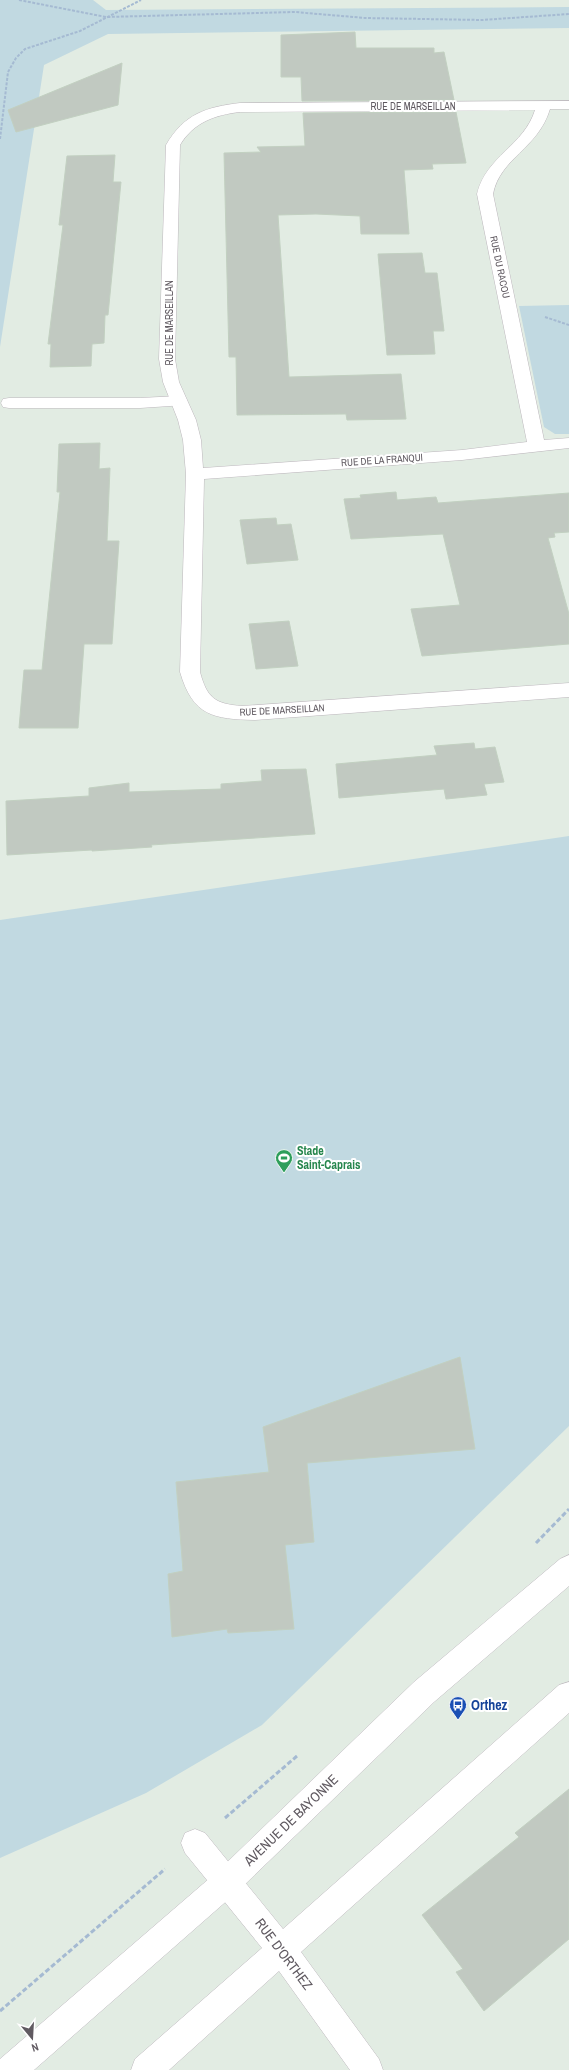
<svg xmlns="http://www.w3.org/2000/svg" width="569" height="2070" viewBox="0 0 569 2070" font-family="'Archivo Narrow',sans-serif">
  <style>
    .green { fill: #c1d9e1 }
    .building { fill: #c1c9c1; stroke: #c2d0c1 }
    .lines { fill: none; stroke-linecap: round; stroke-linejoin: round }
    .lane-casing { stroke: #bdb7bd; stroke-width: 1 }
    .street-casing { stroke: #bdb7bd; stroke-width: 1 }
    .secondary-casing { stroke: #beb8bf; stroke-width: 1 }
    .path-far1 { stroke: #a5bad2; stroke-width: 2; stroke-dasharray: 3 1.5; stroke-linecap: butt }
    .path { stroke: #a5bad2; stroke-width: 3; stroke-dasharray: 5 2.5; stroke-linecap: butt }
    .lane { fill: #fff; fill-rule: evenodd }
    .street { fill: #fff; fill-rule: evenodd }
    .secondary { fill: #fff; fill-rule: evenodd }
    .labels { text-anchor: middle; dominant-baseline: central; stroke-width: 4; stroke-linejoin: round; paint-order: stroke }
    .far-street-label { font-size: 10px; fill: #605a61; stroke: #fff }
    .leisure-label { font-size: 12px; font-weight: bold; fill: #27864d; stroke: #fff; text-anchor: start }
    .near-transit-label { font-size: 14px; font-weight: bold; fill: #164399; stroke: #fff; text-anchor: start }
    .near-street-label { font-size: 14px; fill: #605a61; stroke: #fff }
  </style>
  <rect width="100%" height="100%" fill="#e2ece3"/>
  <!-- green -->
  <g class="green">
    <path d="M0,0h93l13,10 463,-3v21l-461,6 -64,31 -44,282z"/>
    <path d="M569,305v129h-14l-11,-7 -25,-121z"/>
    <path d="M569,836v590l-307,299 -116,68 -146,65v-938z"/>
  </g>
  <!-- building -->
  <g class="building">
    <path d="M355,32l1,16h78v5l10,-1 10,48 -152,1 -1,-24h-20v-42z"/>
    <path d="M122,63l-4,42 -102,27 -8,-22z"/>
    <path d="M456,112l10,51 -34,1 1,5 -29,1 5,64h-48l-1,-18 -44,-2 -38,1 11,162 112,-3 5,45 -59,1 -1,-6 -109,1 -1,-58h-7l-5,-204 37,-1 -4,-5 48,-1 -2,-33z"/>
    <path d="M115,155l-2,27h8l-13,133h-3l-1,28 -12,1 -1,22 -41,1 1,-23h-3l15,-119h-4l8,-69z"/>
    <path d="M422,253l3,20h12l7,58h-11l2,23 -48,1 -9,-101z"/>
    <path d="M100,443l-1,26 11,-1 -3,73h12l-7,103h-28l-6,84h-59l5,-58h18l18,-178h-3l2,-48z"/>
    <path d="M396,492l1,8 39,-3 2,6 131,-10v39l-15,1 1,4 -7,1 21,76v30l-147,12 -11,-47 49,-4 -17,-71 -92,5 -7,-40 17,-1 -1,-3z"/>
    <path d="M276,518l1,7 14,-1 7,36 -51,4 -7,-44z"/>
    <path d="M289,621l9,45 -42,3 -7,-45z"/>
    <path d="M474,743l1,6 20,-2 9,35 -20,2 3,11 -41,4 -2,-10 -105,9 -3,-34 101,-9 -3,-9z"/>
    <path d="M306,769l9,65 -164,11 1,2 -60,4v-1l-85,5 -1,-54 83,-5v-8l40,-5v9l92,-3v-5l41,-3 -1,-11z"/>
    <path d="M460,1357l15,92 -168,14 7,79 -29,3 9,84 -66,4 -1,-4 -55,8 -4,-63 15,-3 -7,-89 93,-10 -6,-45z"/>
    <path d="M569,1789v150l-85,72 -28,-39 7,-3 -41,-54 97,-78 -4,-4z"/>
  </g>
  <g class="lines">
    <!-- lane casing -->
    <g class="lane-casing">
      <path id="lane" d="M179,396l6,1 2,4 -2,4 -45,3h-131l-6,-1 -2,-4 2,-4 6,-1h131z"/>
    </g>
    <!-- street casing -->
    <g class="street-casing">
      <g id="street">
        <path d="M569,101v8h-19c-12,40 -50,49 -57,85l51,246 25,-2v10l-107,12 -258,19 -4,193c7,26 15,32 42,34l327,-23v14l-314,23c-42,-1 -62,-4 -75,-48l6,-198 -3,-34 -5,-20 -15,-38 -4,-23 7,-214c18,-31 40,-38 74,-42zM535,110c-11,36 -49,46 -58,84l50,248 -65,8 -259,18 -2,-28 -5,-20 -17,-38 -4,-23 5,-214c14,-23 35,-30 60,-33z"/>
        <path d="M569,1682v31l-268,239 78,107 4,11h-33l-71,-99 -110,99h-38l4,-11 127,-111 -77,-95 -4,-10 4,-10 10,-4 10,4 78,96 276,-244z"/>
      </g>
    </g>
    <!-- secondary casing -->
    <g class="secondary-casing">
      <path id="secondary" d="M569,1555v31l-135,116 -196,189 -204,179h-34v-11l218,-188 196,-189 146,-123z"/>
    </g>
    <!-- path-far1 -->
    <g class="path-far1">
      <path d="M19,0l87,17 189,-5 70,6 117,2 87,-6"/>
      <path d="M0,139l8,-67 8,-14 9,-9 55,-18 61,-31"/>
      <path d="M545,317l24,8"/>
    </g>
    <!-- path -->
    <g class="path">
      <path d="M536,1543l33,-34"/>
      <path d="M225,1818l72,-62"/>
      <path d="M0,2011l165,-142"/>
    </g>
    <!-- lane -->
    <use href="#lane" class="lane"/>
    <!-- street -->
    <use href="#street" class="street"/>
    <!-- secondary -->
    <use href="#secondary" class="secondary"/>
  </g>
  <!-- icons -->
  <defs>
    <g id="stadium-pin" transform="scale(0.9)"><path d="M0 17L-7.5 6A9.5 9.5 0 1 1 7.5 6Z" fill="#2e9e5b" stroke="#fff"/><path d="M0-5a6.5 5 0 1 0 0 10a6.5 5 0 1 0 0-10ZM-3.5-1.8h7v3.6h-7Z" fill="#fff"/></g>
    <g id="bus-pin" transform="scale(0.9)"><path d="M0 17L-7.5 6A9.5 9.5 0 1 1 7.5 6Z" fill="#1a4fb4" stroke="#fff"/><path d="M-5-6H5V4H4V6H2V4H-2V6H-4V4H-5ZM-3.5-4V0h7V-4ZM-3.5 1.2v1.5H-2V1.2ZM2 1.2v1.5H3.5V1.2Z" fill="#fff"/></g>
  </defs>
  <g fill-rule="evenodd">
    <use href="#stadium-pin" x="284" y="1158"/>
    <use href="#bus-pin" x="458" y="1705"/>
  </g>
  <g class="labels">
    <!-- far-street labels -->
    <g class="far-street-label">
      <text x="413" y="106">RUE DE MARSEILLAN</text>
      <text transform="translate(500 267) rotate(78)">RUE DU RACOU</text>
      <text transform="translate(169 323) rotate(-90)">RUE DE MARSEILLAN</text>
      <text transform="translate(382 460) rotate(-4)">RUE DE LA FRANQUI</text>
      <text transform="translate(282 710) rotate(-3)">RUE DE MARSEILLAN</text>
    </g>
    <!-- leisure labels -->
    <g class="leisure-label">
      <text x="297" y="1151">Stade<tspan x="297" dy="14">Saint-Caprais</tspan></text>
    </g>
    <!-- near-transit labels -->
    <g class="near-transit-label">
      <text x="471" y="1705">Orthez</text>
    </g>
    <!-- near-street labels -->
    <g class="near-street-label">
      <text transform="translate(291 1820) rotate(-44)">AVENUE DE BAYONNE</text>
      <text transform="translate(284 1954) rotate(53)">RUE D'ORTHEZ</text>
    </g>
  </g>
  <!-- north arrow -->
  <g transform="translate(32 2038) rotate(162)" stroke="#ffffff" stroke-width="3" paint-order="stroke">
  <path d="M0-3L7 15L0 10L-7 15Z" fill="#605a61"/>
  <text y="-6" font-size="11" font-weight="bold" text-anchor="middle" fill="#605a61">N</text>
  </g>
</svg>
